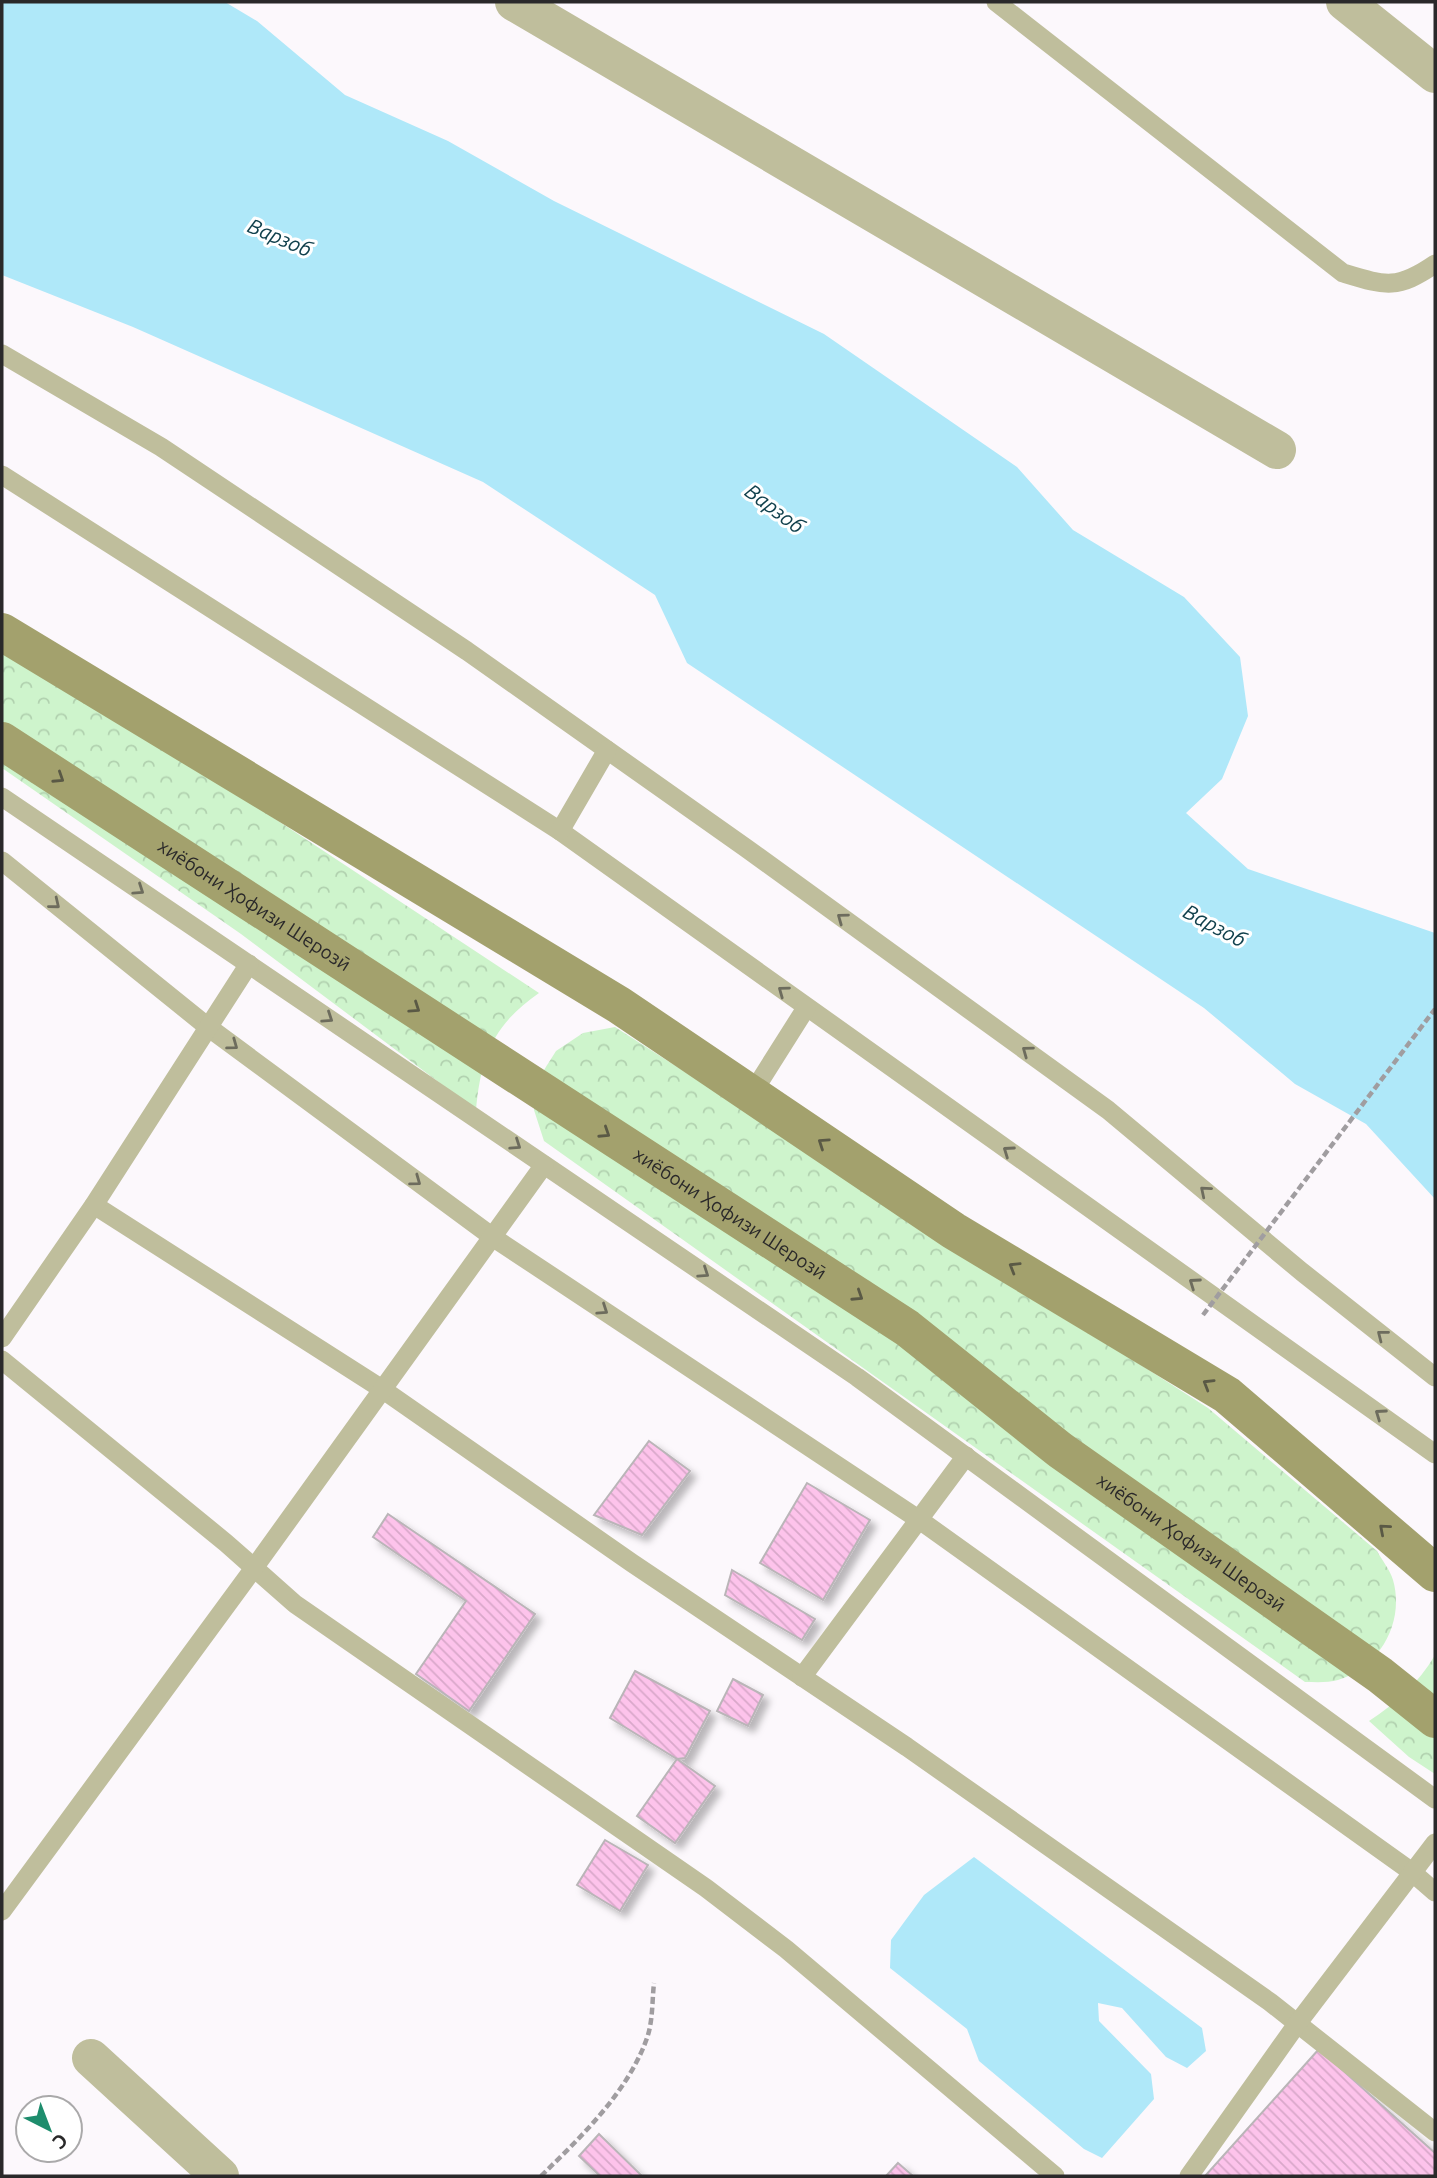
<svg xmlns="http://www.w3.org/2000/svg" width="1437" height="2178" viewBox="0 0 1437 2178" font-family="Ubuntu,sans-serif">
  <style>
    .park { fill: url(#park-crowns) }
    .water { fill: #afe8f9 }
    .building { fill: url(#building-back-hatch); stroke: #bab5b8; stroke-width: 2; filter: url(#shadow) }
    .lines { fill: none; stroke-linecap: round; stroke-linejoin: round }
    .path { stroke: #a09da0; stroke-width: 4.5; stroke-dasharray: 7 3.5; stroke-linecap: butt }
    .lane { stroke: #bfbe9c; stroke-width: 19 }
    .street { stroke: #bfbe9c; stroke-width: 38 }
    .secondary { stroke: #a3a16d; stroke-width: 38 }
    .path-bridge { stroke: #a09da0; stroke-width: 4.5; stroke-dasharray: 7 3.5; stroke-linecap: butt }
    .oneway { stroke: #5a5945 }
    .oneway2 { stroke: #6d6c5d }
    .labels { text-anchor: middle; dominant-baseline: central; stroke-width: 6; stroke-linejoin: round; paint-order: stroke }
    .street-label { font-size: 19px; fill: #2a292a; stroke: #fff }
    .water-label { font-size: 21px; font-style: italic; fill: #11414d; stroke: #fff }
  </style>
  <defs>
    <pattern id="park-crowns" width="20" height="18" patternUnits="userSpaceOnUse" patternTransform="scale(1.75)"><rect width="20" height="18" fill="#cef4cc"/><path d="M2 6a3 3 0 1 1 6 0M12 15a3 3 0 1 1 6 0" fill="none" stroke="#b1d1af"/></pattern>
    <pattern id="building-back-hatch" width="6" height="6" patternUnits="userSpaceOnUse" patternTransform="scale(1.75)"><rect width="6" height="6" fill="#fdc3eb"/><path d="M-1 5l2 2M0 0l6 6M5-1l2 2" fill="none" stroke="#d9a8ca"/></pattern>
    <filter id="shadow"><feDropShadow dx="6" dy="6" stdDeviation="3.5" flood-color="#0004"/></filter>
  </defs>
  <rect width="100%" height="100%" fill="#fcf8fc"/>
  <!-- park -->
  <g class="park">
    <path d="M2,639l537,354c-46,32 -58,63 -63,117l-235,-176 -239,-166z"/>
    <path d="M615,1027l593,381 169,143c5,9 13,19 16,29 12,42 -13,87 -55,100 -10,3 -23,2 -33,2l-761,-541 -10,-31 5,-32 17,-27 27,-18z"/>
    <path d="M1435,1655v119l-26,-17 -40,-36c27,-18 49,-37 66,-66z"/>
  </g>
  <!-- water -->
  <g class="water">
    <path d="M2,2h223l32,19 88,74 103,46 106,60 270,133 193,133 56,63 111,67 56,60 8,59 -26,63 -36,34 62,56 187,64v266l-69,-75 -71,-40 -91,-76 -517,-345 -32,-68 -172,-113 -350,-155 -131,-52z"/>
    <path d="M974,1857l228,171 4,23 -19,17 -21,-11 -44,-49 -24,-5 1,18 52,53 3,25 -52,59 -18,-9 -105,-88 -12,-32 -77,-61 1,-28 33,-45z"/>
  </g>
  <!-- building -->
  <g class="building">
    <path d="M649,1441l41,30 -48,64 -48,-20z"/>
    <path d="M807,1483l63,37 -47,80 -63,-37z"/>
    <path d="M388,1514l147,100 -66,97 -53,-37 50,-73 -93,-64z"/>
    <path d="M732,1570l83,49 -13,21 -77,-45z"/>
    <path d="M635,1671l75,40 -25,47 -8,1 -67,-41z"/>
    <path d="M733,1679l30,16 -15,31 -31,-15z"/>
    <path d="M677,1759l38,27 -40,57 -38,-27z"/>
    <path d="M605,1840l43,25 -28,46 -43,-26z"/>
    <path d="M1319,2049l116,104v23h-230z"/>
    <path d="M599,2134l43,42h-42l-21,-20z"/>
    <path d="M898,2163l15,13h-27z"/>
  </g>
  <g class="lines">
    <!-- path -->
    <path class="path" d="M541,2176c40,-39 87,-84 106,-138 6,-17 5,-37 7,-55"/>
    <!-- lane -->
    <g class="lane">
      <path d="M996,2l347,271c43,13 54,17 92,-9"/>
      <path d="M2,354l159,93 306,204 279,197 362,262 194,162 133,105"/>
      <path d="M2,475l558,356 875,623"/>
      <path d="M2,797l855,580 578,422"/>
      <path d="M560,831l47,-81"/>
      <path d="M2,861l206,166 286,211 427,283 491,351 23,20"/>
      <path d="M751,1095l55,-87"/>
      <path d="M94,1205l288,184 250,174 275,184 363,255 165,130"/>
      <path d="M2,1338l92,-133 155,-241"/>
      <path d="M2,1360l224,183 69,61 411,284 80,61 269,227"/>
      <path d="M802,1677l164,-221"/>
      <path d="M2,1911l252,-343 290,-403"/>
      <path d="M1189,2176l108,-152 138,-181"/>
    </g>
    <!-- street -->
    <g class="street">
      <path d="M514,2l763,448"/>
      <path d="M1345,2l90,72"/>
      <path d="M91,2058l129,118"/>
    </g>
    <!-- secondary -->
    <g class="secondary">
      <path d="M2,632l617,373 335,226 273,164 208,178"/>
      <path id="s1" d="M2,741l905,587 153,122 320,225 55,44"/>
    </g>
    <!-- path-bridge -->
    <path class="path-bridge" d="M1203,1315l232,-306"/>
  </g>
  <!-- one-way arrows -->
  <defs><path id="oneway-chevron" d="M-2-3.5L2.5 0L-2 3.5" fill="none" stroke-width="1.6" stroke-linecap="round" stroke-linejoin="round" transform="scale(1.75)"/></defs>
  <g class="oneway">
    <use href="#oneway-chevron" transform="translate(59 778) rotate(33)"/>
    <use href="#oneway-chevron" transform="translate(415 1008) rotate(34)"/>
    <use href="#oneway-chevron" transform="translate(605 1133) rotate(33)"/>
    <use href="#oneway-chevron" transform="translate(823 1143) rotate(-146)"/>
    <use href="#oneway-chevron" transform="translate(1014 1267) rotate(-149)"/>
    <use href="#oneway-chevron" transform="translate(858 1296) rotate(33)"/>
    <use href="#oneway-chevron" transform="translate(1208 1384) rotate(-149)"/>
    <use href="#oneway-chevron" transform="translate(1384 1529) rotate(-139)"/>
  </g>
  <g class="oneway2">
    <use href="#oneway-chevron" transform="translate(139 890) rotate(34)"/>
    <use href="#oneway-chevron" transform="translate(55 904) rotate(39)"/>
    <use href="#oneway-chevron" transform="translate(842 918) rotate(-144)"/>
    <use href="#oneway-chevron" transform="translate(783 991) rotate(-144)"/>
    <use href="#oneway-chevron" transform="translate(328 1018) rotate(34)"/>
    <use href="#oneway-chevron" transform="translate(233 1045) rotate(36)"/>
    <use href="#oneway-chevron" transform="translate(1027 1051) rotate(-144)"/>
    <use href="#oneway-chevron" transform="translate(516 1145) rotate(34)"/>
    <use href="#oneway-chevron" transform="translate(1008 1151) rotate(-145)"/>
    <use href="#oneway-chevron" transform="translate(416 1181) rotate(36)"/>
    <use href="#oneway-chevron" transform="translate(1205 1191) rotate(-140)"/>
    <use href="#oneway-chevron" transform="translate(704 1273) rotate(34)"/>
    <use href="#oneway-chevron" transform="translate(1194 1283) rotate(-145)"/>
    <use href="#oneway-chevron" transform="translate(603 1310) rotate(34)"/>
    <use href="#oneway-chevron" transform="translate(1382 1335) rotate(-142)"/>
    <use href="#oneway-chevron" transform="translate(1380 1414) rotate(-145)"/>
  </g>
  <g class="labels">
    <!-- street labels -->
    <g class="street-label">
      <text stroke="none"><textPath href="#s1" startOffset="301">хиёбони Ҳофизи Шерозӣ</textPath></text>
      <text stroke="none"><textPath href="#s1" startOffset="868">хиёбони Ҳофизи Шерозӣ</textPath></text>
      <text stroke="none"><textPath href="#s1" startOffset="1435">хиёбони Ҳофизи Шерозӣ</textPath></text>
    </g>
    <!-- water labels -->
    <g class="water-label">
      <text transform="translate(280 237) rotate(23)">Варзоб</text>
      <text transform="translate(775 508) rotate(37)">Варзоб</text>
      <text transform="translate(1215 925) rotate(28)">Варзоб</text>
    </g>
  </g>
  <!-- border -->
  <rect width="1437" height="2178" fill="none" stroke="#2a292a" stroke-width="7"/>
  <!-- north arrow -->
  <g transform="translate(49 2129) rotate(138)"><circle r="33" fill="#ffffff" stroke="#aaa9aa" stroke-width="2"/>
  <path d="M0-5L12 26L0 18L-12 26Z" fill="#1e8d6d"/>
  <text y="-10" font-size="19" font-weight="bold" text-anchor="middle" fill="#2a292a">С</text>
  </g>
</svg>
